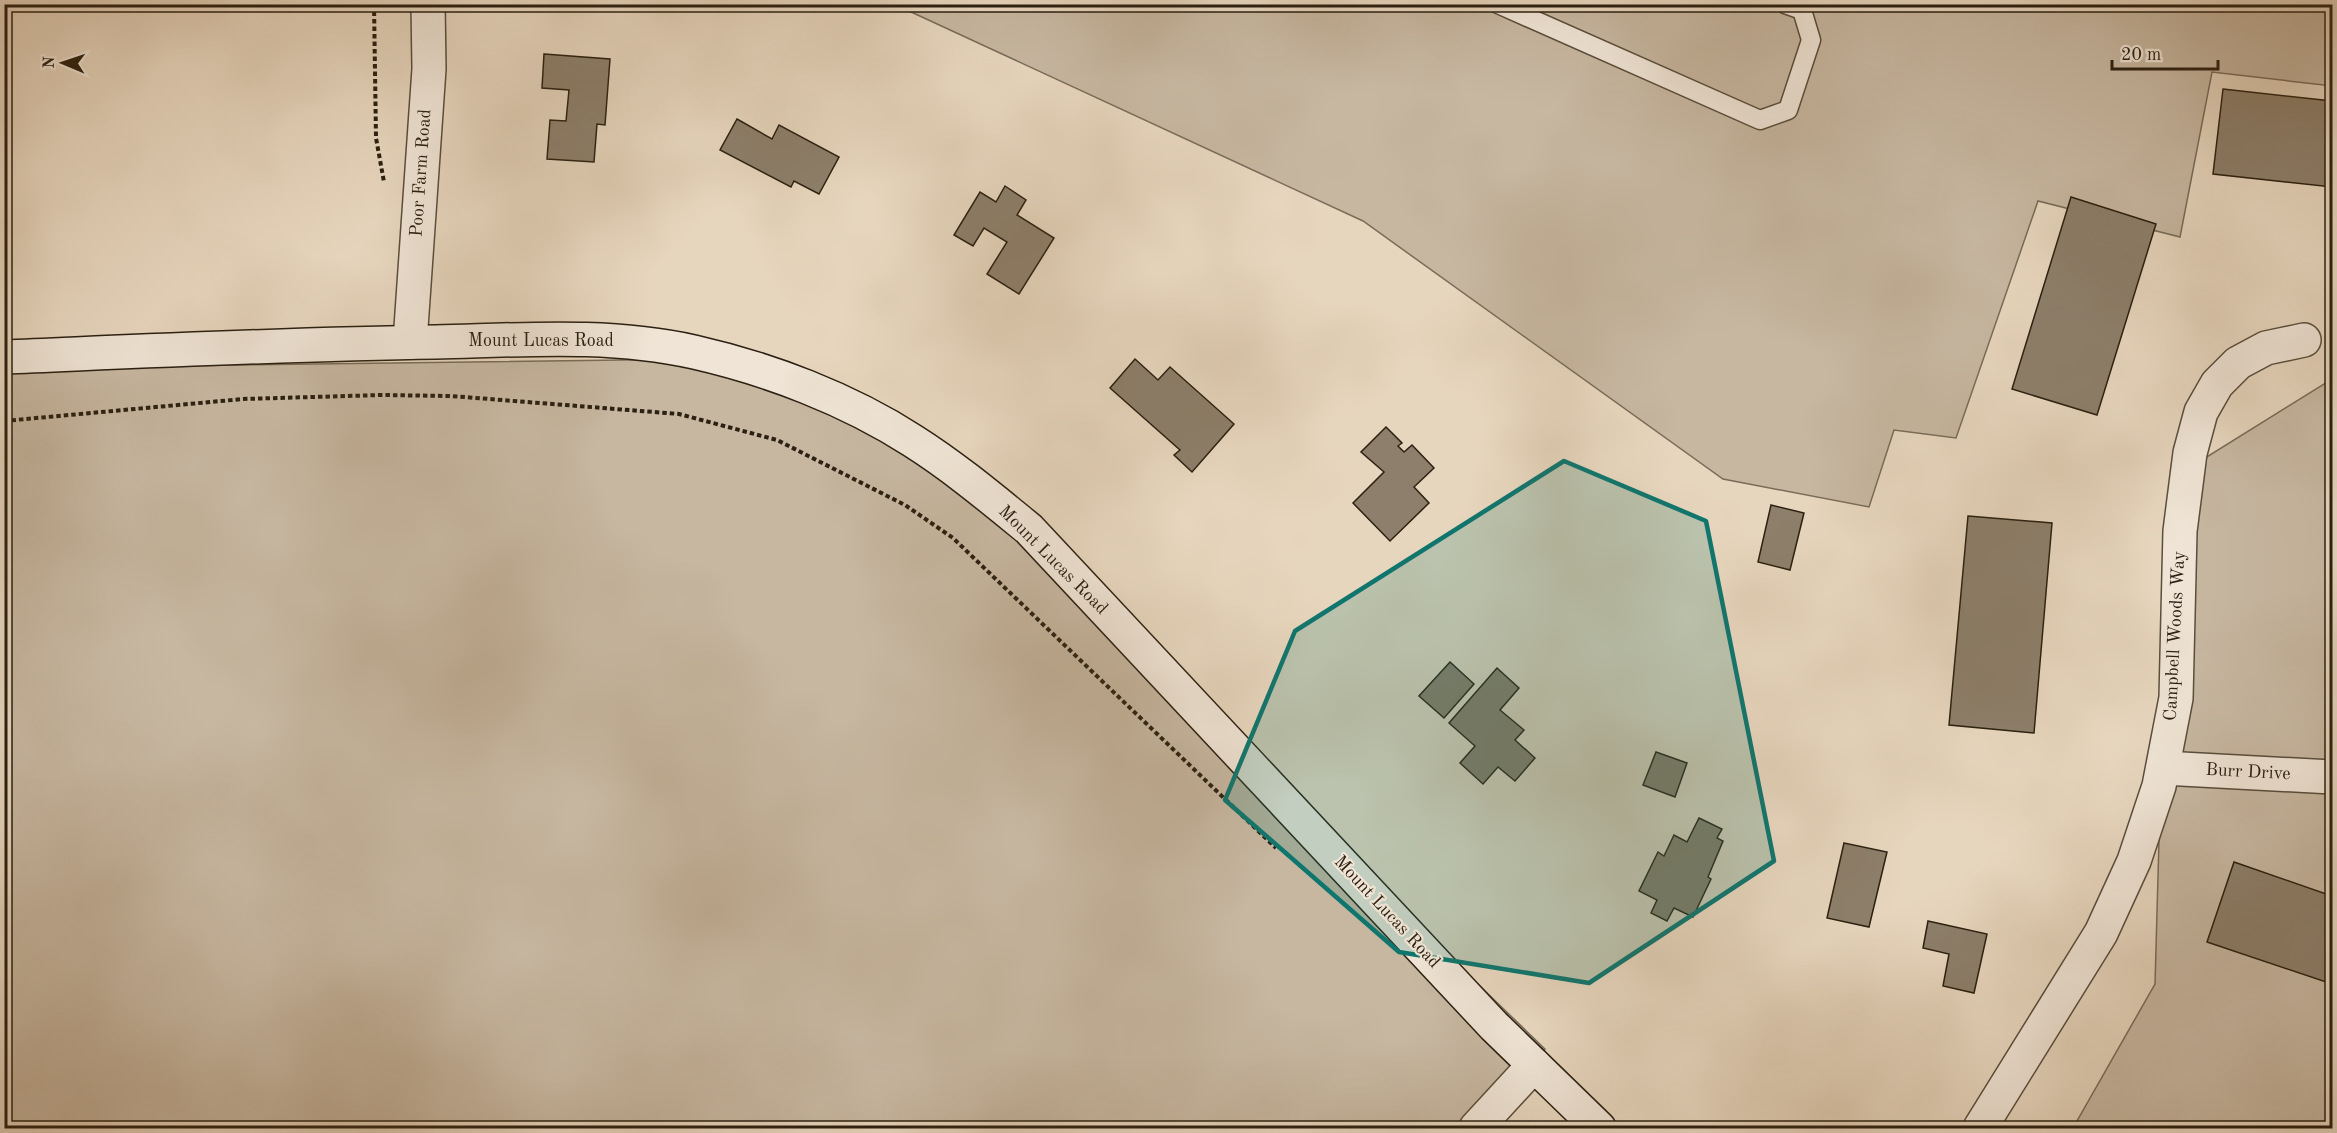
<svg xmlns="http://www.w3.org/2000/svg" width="2337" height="1133" viewBox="0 0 2337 1133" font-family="'Old Standard TT',serif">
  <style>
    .green { fill: #c7b7a1; stroke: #796c59; stroke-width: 1.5 }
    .building { fill: #8d7f6b; stroke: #2b2011; stroke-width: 1.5 }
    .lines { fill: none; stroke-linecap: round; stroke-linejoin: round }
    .lane-casing { stroke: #5a4e3c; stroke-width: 21 }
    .street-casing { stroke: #5a4e3c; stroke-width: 36 }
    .secondary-casing { stroke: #2b2011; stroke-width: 36 }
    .path { stroke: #2b2011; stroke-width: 4; stroke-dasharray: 4.5 3; stroke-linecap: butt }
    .lane { stroke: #efe4d5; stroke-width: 18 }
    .street { stroke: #efe4d5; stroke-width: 33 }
    .secondary { stroke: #efe4d5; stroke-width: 33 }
    .marked { fill: #0f766e; fill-opacity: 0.2; stroke: #0f766e; stroke-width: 4.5; stroke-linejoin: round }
    .labels { text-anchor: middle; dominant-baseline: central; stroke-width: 4.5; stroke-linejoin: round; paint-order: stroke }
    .street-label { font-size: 18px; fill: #2b2011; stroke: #efe4d5 }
  </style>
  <rect width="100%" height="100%" fill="#e7d6be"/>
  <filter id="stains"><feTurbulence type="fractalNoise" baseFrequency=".00333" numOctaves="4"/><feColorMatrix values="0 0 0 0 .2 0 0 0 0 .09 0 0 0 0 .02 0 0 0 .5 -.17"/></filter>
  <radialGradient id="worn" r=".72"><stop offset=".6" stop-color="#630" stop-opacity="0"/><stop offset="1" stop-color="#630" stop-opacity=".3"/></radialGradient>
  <!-- green -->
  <g class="green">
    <path d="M896,5h1436v81l-120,-14 -32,165 -142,-36 -82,237 -62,-8 -25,77 -146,-28 -360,-258z"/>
    <path d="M698,359l232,95 615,595 -53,79h-1487l-1,-760z"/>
    <path d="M2332,379v749h-259l82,-144 6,-215 28,-301z"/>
  </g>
  <!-- building -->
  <g class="building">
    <path d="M544,54l66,5 -5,66 -8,-1 -3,38 -47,-3 3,-39 16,1 3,-31 -27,-2z"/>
    <path d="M2223,89l109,12v86l-119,-13z"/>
    <path d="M737,119l35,20 7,-14 60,32 -20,37 -25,-13 -3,6 -71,-37z"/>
    <path d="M1005,186l21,14 -9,15 37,23 -35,56 -32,-20 20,-32 -23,-14 -11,18 -19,-11 26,-43 16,10z"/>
    <path d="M2071,197l85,27 -59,191 -85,-26z"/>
    <path d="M1135,359l23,21 12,-13 64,57 -42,48 -18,-17 6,-5 -70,-62z"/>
    <path d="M1386,427l16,16 -4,3 6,6 8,-7 22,23 -20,19 15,16 -39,38 -37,-38 31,-31 -23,-20z"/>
    <path d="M1771,505l33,8 -14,57 -32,-8z"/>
    <path d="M1968,516l84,7 -18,210 -85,-8z"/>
    <path d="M1450,662l24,22 -30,34 -25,-22z"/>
    <path d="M1497,668l22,20 -19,22 24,20 -9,10 20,18 -20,23 -17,-14 -15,17 -23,-21 15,-17 -26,-23z"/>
    <path d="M1656,752l31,11 -12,34 -32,-12z"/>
    <path d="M1699,818l23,11 -5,9 6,3 -15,36 3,2 -18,38 -19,-9 -7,13 -16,-8 6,-13 -18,-9 19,-39 6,4 10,-21 13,7z"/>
    <path d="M1844,843l43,9 -18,75 -42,-9z"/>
    <path d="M2234,862l98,34v88l-125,-42z"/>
    <path d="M1928,921l59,13 -13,59 -31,-7 6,-32 -26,-6z"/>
  </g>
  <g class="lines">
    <!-- lane casing -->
    <g class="lane-casing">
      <path id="lane" d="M1498,4l262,116 28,-10 23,-70 -9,-30 -17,-6"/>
    </g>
    <!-- street casing -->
    <g class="street-casing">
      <g id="street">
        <path d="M410,342l19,-273 -1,-65"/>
        <path d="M2163,768l169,9"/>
        <path d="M1476,1128l58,-63"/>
        <path d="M1980,1128l121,-195 33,-72 25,-75 17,-88 4,-167 10,-78 11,-41 16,-28 21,-21 28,-15 38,-8"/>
      </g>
    </g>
    <!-- secondary casing -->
    <g class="secondary-casing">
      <path id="secondary" d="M4,357c144,-6 288,-13 432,-15 86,-2 173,-9 258,10 75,17 154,47 219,89 41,26 78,57 116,88l465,497 105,102"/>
    </g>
    <!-- path -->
    <g class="path">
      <path d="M374,4l2,134 8,44"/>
      <path d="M4,421l239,-22 139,-4 69,1 228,18 98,26 128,65 48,33 323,310"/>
      <path d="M1527,1122l6,6"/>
    </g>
    <!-- lane -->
    <use href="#lane" class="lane"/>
    <!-- street -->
    <use href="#street" class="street"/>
    <!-- secondary -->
    <use href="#secondary" class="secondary"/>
  </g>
  <!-- marked area -->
  <path class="marked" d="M1564,461l142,60 68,340 -185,122 -190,-31 -174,-152 70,-169z"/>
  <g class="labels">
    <!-- street labels -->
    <g class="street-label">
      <text transform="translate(421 173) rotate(-86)">Poor Farm Road</text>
      <text x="541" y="341">Mount Lucas Road</text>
      <text transform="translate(1053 560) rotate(45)">Mount Lucas Road</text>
      <text transform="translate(2175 636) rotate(-87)">Campbell Woods Way</text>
      <text transform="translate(2248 772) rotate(3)">Burr Drive</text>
      <text transform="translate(1387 912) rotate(47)">Mount Lucas Road</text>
    </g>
  </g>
  <!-- margin -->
  <rect width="2337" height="1133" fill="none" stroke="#e7d6be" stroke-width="24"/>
  <rect x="6" y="6" width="2325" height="1121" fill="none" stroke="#2b2011" stroke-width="3"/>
  <rect x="12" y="12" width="2313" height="1109" fill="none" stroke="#2b2011" stroke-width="1.5"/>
  <!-- north arrow -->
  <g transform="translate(63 63) rotate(272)" stroke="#efe4d5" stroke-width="4.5" paint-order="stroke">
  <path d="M0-4.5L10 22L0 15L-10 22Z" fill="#2b2011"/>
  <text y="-9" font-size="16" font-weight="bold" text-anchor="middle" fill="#2b2011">N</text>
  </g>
  <!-- scale -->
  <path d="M2112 60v9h106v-9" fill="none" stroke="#2b2011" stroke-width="3"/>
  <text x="2121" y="60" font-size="18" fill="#2b2011" stroke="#efe4d5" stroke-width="4.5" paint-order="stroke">20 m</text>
  <rect width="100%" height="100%" filter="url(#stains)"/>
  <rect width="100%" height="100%" fill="url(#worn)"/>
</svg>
